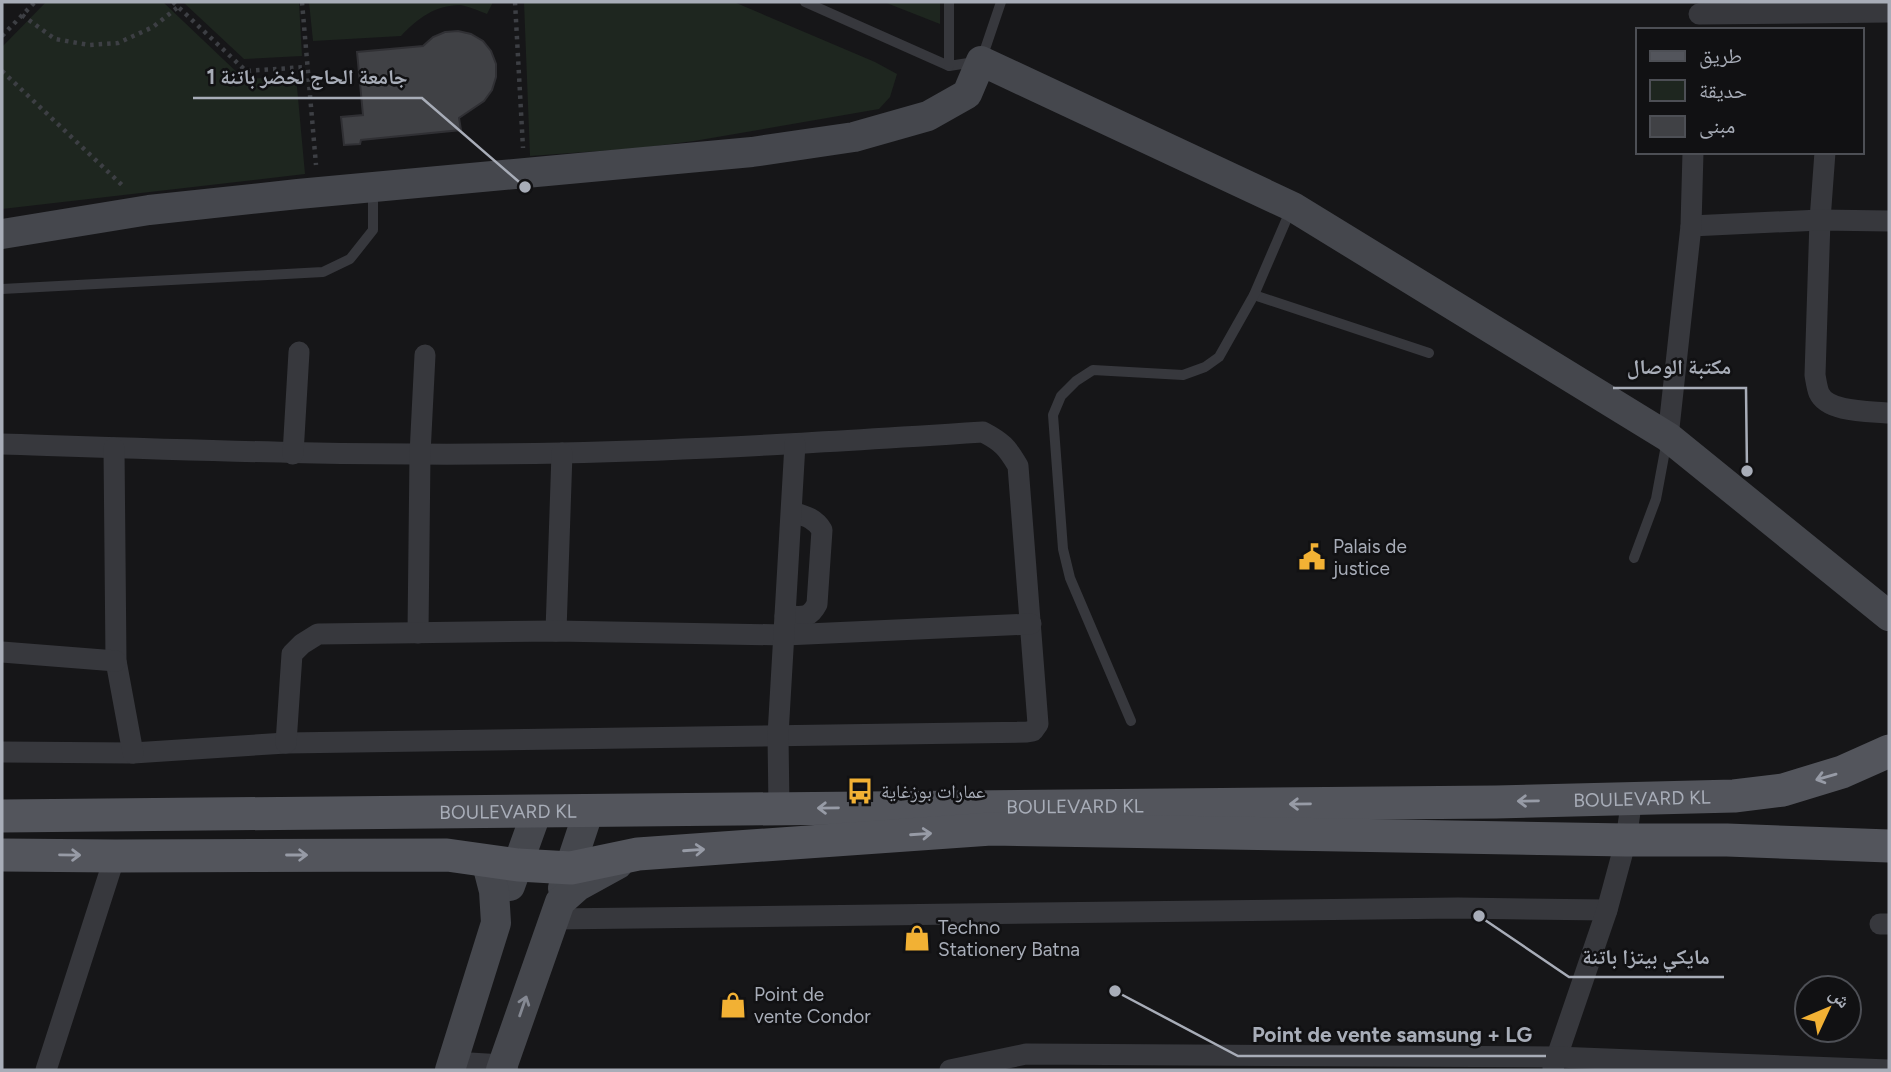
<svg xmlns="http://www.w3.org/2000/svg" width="1891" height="1072" viewBox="0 0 1891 1072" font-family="Figtree,'Noto Naskh Arabic',sans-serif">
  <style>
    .green { fill: #1e261f }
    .building { fill: #404145; stroke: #303034; stroke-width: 2 }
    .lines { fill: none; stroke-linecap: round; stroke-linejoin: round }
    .path { stroke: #3d3f44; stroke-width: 4.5; stroke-dasharray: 3.5 5; stroke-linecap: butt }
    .lane { stroke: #37383d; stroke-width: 10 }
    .street { stroke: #37383d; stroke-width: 21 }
    .secondary { stroke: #45474d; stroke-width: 30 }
    .primary { stroke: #53555c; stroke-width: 33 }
    .oneway { stroke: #979ba6 }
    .oneway2 { stroke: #858993 }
    .labels { text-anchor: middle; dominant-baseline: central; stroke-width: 5; stroke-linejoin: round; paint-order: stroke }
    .poi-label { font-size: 19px; fill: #a8adb8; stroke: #111113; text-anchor: start }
    .street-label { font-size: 19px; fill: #a8adb8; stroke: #111113 }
    .leader { fill: none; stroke: #a8adb8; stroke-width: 2.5 }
    .callout-dot { fill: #a8adb8; stroke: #111113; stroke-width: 2.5 }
    .callout-label { font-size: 21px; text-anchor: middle; font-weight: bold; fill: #a8adb8; stroke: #111113; stroke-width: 5; stroke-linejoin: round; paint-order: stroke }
  </style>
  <rect width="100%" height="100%" fill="#161618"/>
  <!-- green -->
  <g class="green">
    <path d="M46,2h117l81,77 52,-3 9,98 -303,35v-162z"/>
    <path d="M183,2h116l3,54 -58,3z"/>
    <path d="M309,2h184l-6,12c-8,-3 -19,-8 -27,-9 -25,0 -43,14 -59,31l-88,5z"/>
    <path d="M524,2h210l141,60 22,12 -7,23 -11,12 -185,32 -54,7 -110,8z"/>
    <path d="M884,2h56v22z"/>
  </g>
  <!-- building -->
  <path class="building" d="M458,31l13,3 12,7 8,10 5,13v13l-4,13 -8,11 -25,17 2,12 -100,10 -1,4 -16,1 -3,-28 22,-2 -6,-63 66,-6 10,-9 12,-5z"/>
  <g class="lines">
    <!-- path -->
    <g class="path">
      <path d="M173,2l73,69 60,-4"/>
      <path d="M302,2l14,163"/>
      <path d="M515,2l8,146"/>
      <path d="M22,15l33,24 34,6 29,-2 35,-16 25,-20"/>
      <path d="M2,36l33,-34"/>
      <path d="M2,71l121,115"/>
    </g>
    <!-- lane -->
    <g class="lane">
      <path d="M805,2l144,64 32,-5 20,-59"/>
      <path d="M949,2v64"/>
      <path d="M2,289l321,-17 27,-13 23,-29v-40"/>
      <path d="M1254,295l175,58"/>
      <path d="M1634,558l22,-59 11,-59"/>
      <path d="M1131,721l-61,-143 -7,-29 -10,-134 8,-19 15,-15 17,-11 90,5 22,-8 14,-10 35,-62 37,-86"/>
    </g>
    <!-- street -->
    <g class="street">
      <path d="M1699,14l190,-2"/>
      <path d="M1825,152l-5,68 -5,155c1,6 2,13 4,18 9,20 51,18 70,20"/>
      <path d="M1691,226l129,-6 69,1"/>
      <path d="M1668,437l23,-211 2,-74"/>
      <path d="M2,444c186,6 373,13 559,9 141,-3 282,-12 422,-21 19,10 24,15 35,34l20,258 -5,7 -6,1 -741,11 -153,10 -131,-1"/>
      <path d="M114,448l2,213 17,92"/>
      <path d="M293,454l6,-102"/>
      <path d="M785,616c16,0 24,4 32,-12l5,-74c-7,-12 -17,-14 -30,-18"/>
      <path d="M556,631l6,-178"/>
      <path d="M418,633l2,-179 5,-99"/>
      <path d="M2,652l114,9"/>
      <path d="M286,743l6,-89 10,-10 16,-10 238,-3 229,4 246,-11"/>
      <path d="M779,808l-1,-73 17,-291"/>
      <path d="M553,919l905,-11 149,2"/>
      <path d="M1880,924h9"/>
      <path d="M453,1062l50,3 5,5"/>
      <path d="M1553,1068l54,-158 19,-70 6,-42"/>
      <path d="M46,1070l69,-214"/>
      <path d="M950,1070l76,-16 530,3 333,13"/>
    </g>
    <!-- secondary -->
    <g class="secondary">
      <path d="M2,234l147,-24 149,-16 454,-42 102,-15 74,-21 39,-22 14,-33 312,146 375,230 221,179"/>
      <path d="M510,886l27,-75"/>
      <path d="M563,888l26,-78"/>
      <path d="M450,1070l46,-147 -2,-32 -8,-31"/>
      <path d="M501,1070l59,-168 18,-16 40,-22"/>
    </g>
    <!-- primary -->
    <g class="primary">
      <path id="s1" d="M2,816l1494,-14 238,-6 49,-6 59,-18 47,-21"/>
      <path d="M2,855l113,1 332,-1 71,10 53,3 67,-14 353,-25 635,11h101l162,6"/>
    </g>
  </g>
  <!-- one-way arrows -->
  <defs><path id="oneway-shaft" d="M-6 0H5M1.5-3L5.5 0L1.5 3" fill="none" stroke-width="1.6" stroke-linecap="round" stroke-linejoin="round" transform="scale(1.75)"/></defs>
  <g class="oneway">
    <use href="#oneway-shaft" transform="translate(1826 777) rotate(164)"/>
    <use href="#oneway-shaft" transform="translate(1528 801) rotate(179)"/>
    <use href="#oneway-shaft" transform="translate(1300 804) rotate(179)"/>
    <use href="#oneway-shaft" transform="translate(828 808) rotate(179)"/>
    <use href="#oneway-shaft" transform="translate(921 834) rotate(-4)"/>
    <use href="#oneway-shaft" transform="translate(694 850) rotate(-4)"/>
    <use href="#oneway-shaft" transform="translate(70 855) rotate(1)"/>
    <use href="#oneway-shaft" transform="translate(297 855)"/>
  </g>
  <use class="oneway2" href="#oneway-shaft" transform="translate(523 1006) rotate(-71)"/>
  <!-- icons -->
  <defs>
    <g id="civic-bare" transform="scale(2.1)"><path d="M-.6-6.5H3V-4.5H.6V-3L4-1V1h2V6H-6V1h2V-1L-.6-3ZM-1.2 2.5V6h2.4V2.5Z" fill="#f2b134" stroke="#111113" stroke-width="2.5" paint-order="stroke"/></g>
    <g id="bus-bare" transform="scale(2.1)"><path d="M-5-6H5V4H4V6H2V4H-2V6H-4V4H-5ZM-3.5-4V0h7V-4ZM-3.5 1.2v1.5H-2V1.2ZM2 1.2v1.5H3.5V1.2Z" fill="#f2b134" stroke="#111113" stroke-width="2.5" paint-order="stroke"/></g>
    <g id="shop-bare" transform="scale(2.1)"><path d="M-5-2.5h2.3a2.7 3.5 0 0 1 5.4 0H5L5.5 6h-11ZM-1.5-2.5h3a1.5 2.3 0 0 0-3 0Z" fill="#f2b134" stroke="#111113" stroke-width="2.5" paint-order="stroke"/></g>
  </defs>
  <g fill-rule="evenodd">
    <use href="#civic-bare" x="1312" y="557"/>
    <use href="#bus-bare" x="860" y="791"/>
    <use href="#shop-bare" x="917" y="938"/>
    <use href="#shop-bare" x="733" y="1005"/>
  </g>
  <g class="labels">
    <!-- poi labels -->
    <g class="poi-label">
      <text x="1333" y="546">Palais de<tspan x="1333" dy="22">justice</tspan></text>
      <text x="881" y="791">عمارات بوزغاية</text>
      <text x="938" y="927">Techno<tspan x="938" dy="22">Stationery Batna</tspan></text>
      <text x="754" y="994">Point de<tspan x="754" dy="22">vente Condor</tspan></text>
    </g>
    <!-- street labels -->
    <g class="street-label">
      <text stroke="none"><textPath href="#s1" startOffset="1640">BOULEVARD KL</textPath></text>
      <text stroke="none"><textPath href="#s1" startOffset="1073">BOULEVARD KL</textPath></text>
      <text stroke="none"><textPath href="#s1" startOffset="506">BOULEVARD KL</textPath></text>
    </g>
  </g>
  <!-- callouts -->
  <path class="leader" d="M525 187L422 98H193M1747 471L1746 388H1613M1479 916L1569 977H1724M1115 991L1238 1056H1546"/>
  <g class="callout-dot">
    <circle cx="525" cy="187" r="7"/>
    <circle cx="1747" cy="471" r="7"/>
    <circle cx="1479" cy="916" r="7"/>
    <circle cx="1115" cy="991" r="7"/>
  </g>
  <g class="callout-label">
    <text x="307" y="84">جامعة الحاج لخضر باتنة 1</text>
    <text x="1679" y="374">مكتبة الوصال</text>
    <text x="1646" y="964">مايكي بيتزا باتنة</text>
    <text x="1392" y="1042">Point de vente samsung + LG</text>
  </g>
  <!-- border -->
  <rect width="1891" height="1072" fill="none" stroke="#a8adb8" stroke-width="7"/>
  <!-- legend -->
  <rect x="1636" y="28" width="228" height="126" fill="#111113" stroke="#4d4f55" stroke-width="2"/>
  <rect x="1650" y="51" width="35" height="10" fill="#53555c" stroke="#4d4f55" stroke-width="2"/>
  <text x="1699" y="63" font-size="21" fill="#a8adb8">طريق</text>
  <rect x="1650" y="80" width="35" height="21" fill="#1e261f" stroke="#4d4f55" stroke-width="2"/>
  <text x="1699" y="98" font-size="21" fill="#a8adb8">حديقة</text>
  <rect x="1650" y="116" width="35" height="21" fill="#404145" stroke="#4d4f55" stroke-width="2"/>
  <text x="1699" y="133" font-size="21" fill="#a8adb8">مبنى</text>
  <!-- north arrow -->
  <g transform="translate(1828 1009) rotate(46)"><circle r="33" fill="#111113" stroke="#4d4f55" stroke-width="2"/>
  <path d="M0-5L12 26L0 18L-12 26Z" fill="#f2b134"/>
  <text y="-10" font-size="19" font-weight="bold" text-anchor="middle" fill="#a8adb8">ش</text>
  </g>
</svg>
